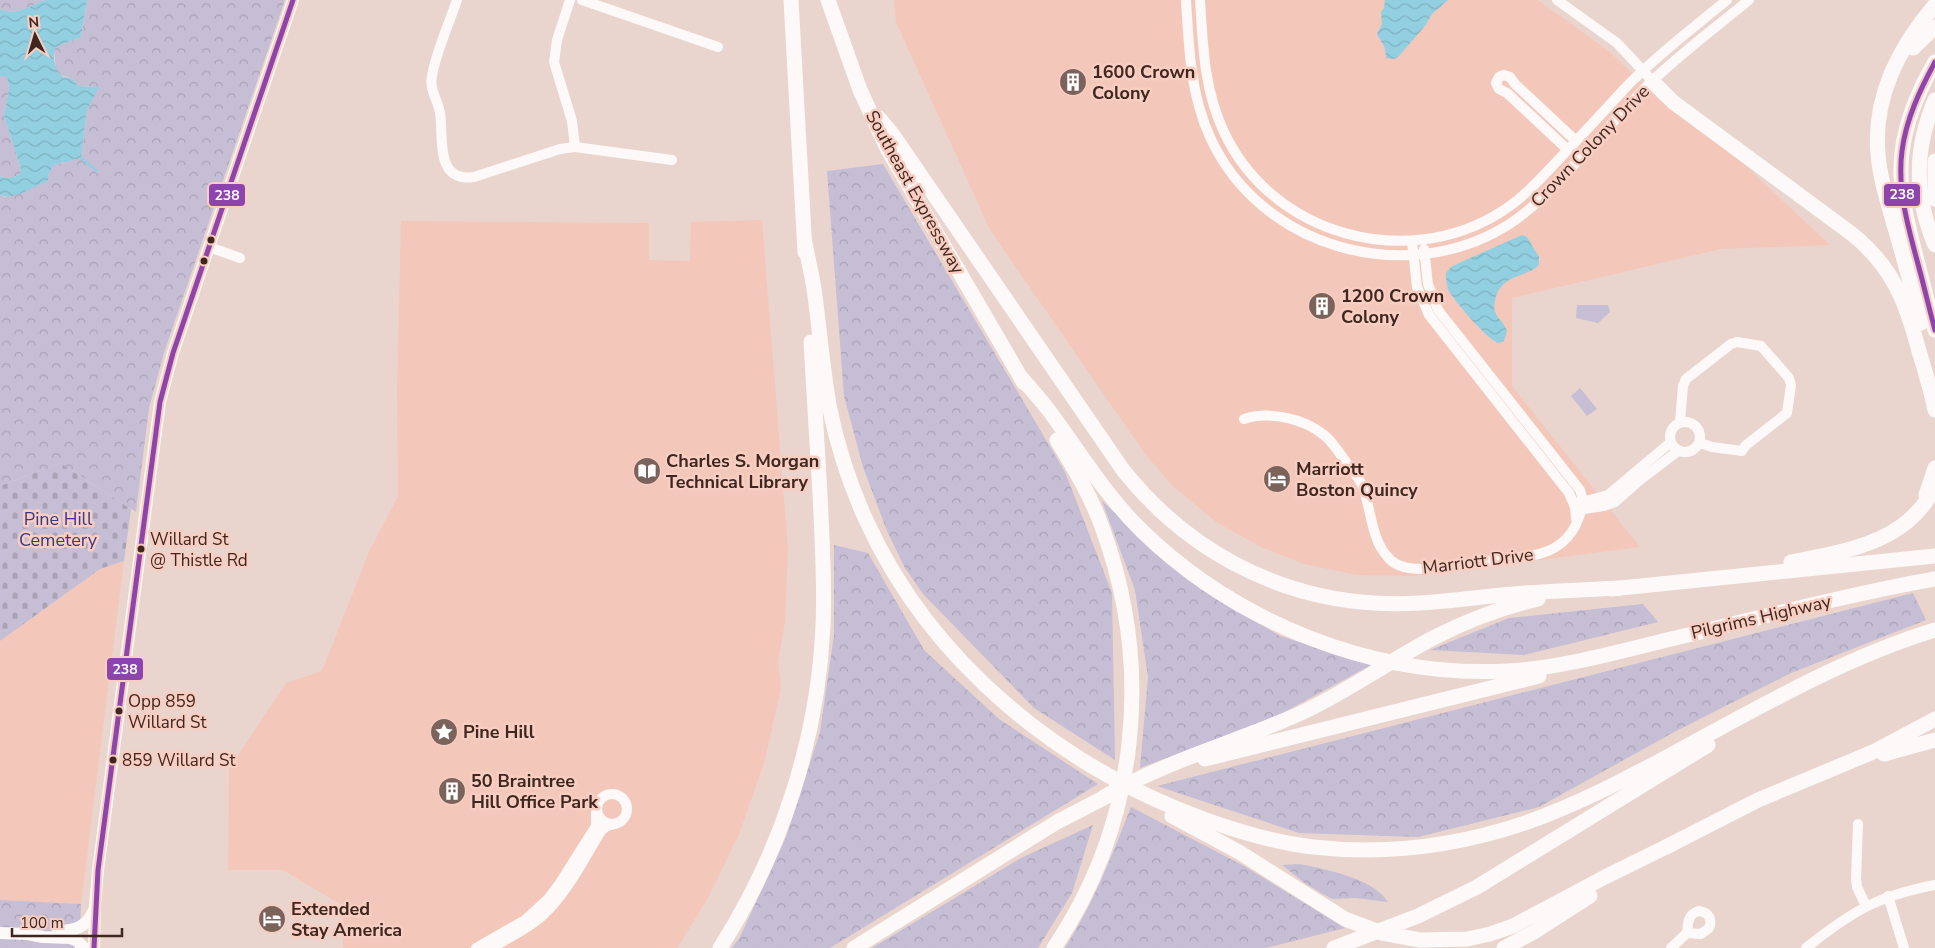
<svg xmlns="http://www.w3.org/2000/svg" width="1935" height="948" viewBox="0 0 1935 948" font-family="'Nunito Sans',sans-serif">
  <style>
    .built { fill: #f3c8bb }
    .green { fill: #c5bed5 }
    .forest { fill: url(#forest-crowns) }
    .cemetery { fill: url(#cemetery-stones) }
    .water { fill: url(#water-waves) }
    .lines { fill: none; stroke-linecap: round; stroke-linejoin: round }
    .stream { stroke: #92cfe0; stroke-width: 2.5 }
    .minor { stroke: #fcf9f8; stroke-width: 10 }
    .major { stroke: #fcf9f8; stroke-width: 12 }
    .highway { stroke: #fcf9f8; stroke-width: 15 }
    .bus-1-casing { stroke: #f7cec1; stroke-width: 9 }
    .bus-1 { stroke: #8e44ad; stroke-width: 5 }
    .bus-dot { fill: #3f261e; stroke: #f7cec1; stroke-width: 2 }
    .labels { text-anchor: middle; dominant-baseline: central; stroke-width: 5; stroke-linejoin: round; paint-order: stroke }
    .bus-label { font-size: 17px; fill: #3f261e; stroke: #f7cec1; text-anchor: start }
    .poi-label { font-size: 18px; font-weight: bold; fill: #3f261e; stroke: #f7cec1; text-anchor: start }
    .street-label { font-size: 18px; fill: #3f261e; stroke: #f7cec1 }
    .park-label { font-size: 18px; fill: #373887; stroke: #f7cec1 }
    .line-badge { stroke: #f7cec1; stroke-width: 2 }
    .badge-label { font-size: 14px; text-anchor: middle; font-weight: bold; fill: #fff }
  </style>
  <defs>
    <pattern id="forest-crowns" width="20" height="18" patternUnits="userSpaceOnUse" patternTransform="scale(1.25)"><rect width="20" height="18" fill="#c5bed5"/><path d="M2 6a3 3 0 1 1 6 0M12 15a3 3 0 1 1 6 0" fill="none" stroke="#aaa3b6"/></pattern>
    <pattern id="cemetery-stones" width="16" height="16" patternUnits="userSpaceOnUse" patternTransform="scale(1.25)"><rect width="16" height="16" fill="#c5bed5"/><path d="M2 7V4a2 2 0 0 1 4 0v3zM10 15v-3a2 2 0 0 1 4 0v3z" fill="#aaa3b6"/></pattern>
    <pattern id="water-waves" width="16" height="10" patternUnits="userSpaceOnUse" patternTransform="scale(1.25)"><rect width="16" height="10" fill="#92cfe0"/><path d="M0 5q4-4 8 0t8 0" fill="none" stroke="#7fb2c0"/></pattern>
  </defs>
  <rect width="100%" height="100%" fill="#ead4ce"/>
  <!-- built -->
  <g class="built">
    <path d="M894,0h644l72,52 48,47 73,53 99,93 -109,4 -209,49v88l128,161 -225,29 -58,-1 -53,-11 -43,-17 -45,-25 -44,-37 -27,-31 -155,-224 -94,-208z"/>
    <path d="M762,220l26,330 -3,72 -7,40 3,26 -16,72 -25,72 -33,68 -30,48h-334v-42l-60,-36h-55l1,-101 57,-86 36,-12 47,-119 29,-56 -1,-104 4,-171 248,2v37l41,1 1,-39z"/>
    <path d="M124,561l-43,343 -81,-4v-259l100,-72z"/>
  </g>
  <!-- green -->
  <g class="green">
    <path d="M1577,305h31l2,7 -12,11 -22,-5z"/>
    <path d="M1580,388l17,21 -10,7 -16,-20z"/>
  </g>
  <!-- forest -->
  <g class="forest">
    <path d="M0,0h45c-14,5 -30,17 -45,9z"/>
    <path d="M87,0h198l-121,353 -15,55 -13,104 -76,-49 -60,23v-291l5,2 43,-16v-6l6,-10 27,-7 6,-48 11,-23 -19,-1 -8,-8 -11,-3 -4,-6 -2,-19 2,-3 25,-10z"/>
    <path d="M2,75l5,2 2,11 -5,28 17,53 -1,5c-7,4 -13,5 -20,2v-100z"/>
    <path d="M883,164l182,308 47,121 3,167 -81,-52 -111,-114 -18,-26 -18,-37 -24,-64 -19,-71 -17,-225z"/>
    <path d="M1102,501l86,79 92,56 91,29 -92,50 -139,53 8,-91 -13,-87z"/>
    <path d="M834,545l34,8 56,97 75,69 99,65 -268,164h-98l8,-11 46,-100 34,-105 14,-97z"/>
    <path d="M1913,593l13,27 -135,53 -115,58 -137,76 -121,30 -119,-4 -142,-47z"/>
    <path d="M1643,604l15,18 -134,33 -94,-5 79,-32z"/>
    <path d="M1131,807l113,59 101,62 -79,20h-201c28,-44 47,-92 66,-141z"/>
    <path d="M1093,825l-21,68 -34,55h-166l149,-90z"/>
    <path d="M1299,864c26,5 74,14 89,38l-32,-4 -24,1 -26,-15 -24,-19z"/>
    <path d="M0,900l81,4 -2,44h-79z"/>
  </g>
  <!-- cemetery -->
  <path class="cemetery" d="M60,463l71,46 -7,52 -24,8 -100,72v-155z"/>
  <!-- water -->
  <g class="water">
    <path d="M45,0h42l-6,37 -25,10c-5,9 -1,23 7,30l8,1 8,8 20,1 -12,23 -6,48 -27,7 -6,10v6c-14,5 -34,20 -48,14v-19c7,3 13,2 20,-2l1,-5 -17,-53 5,-28 -2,-11 -7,-1v-67c15,8 31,-4 45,-9z"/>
    <path d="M1385,0h63l-16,14 -7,12 -27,31 -4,2 -8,-1 -1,-10 -8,-14 5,-10 -1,-12 3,-4z"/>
    <path d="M1522,235l5,2 12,20v8c-13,13 -34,8 -43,31 -1,5 -3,11 -1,16 3,7 10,12 12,19l-3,10 -6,2c-11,-4 -45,-43 -50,-54 -2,-6 -2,-10 -2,-16l5,-6 8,-4z"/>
  </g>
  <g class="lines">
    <!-- stream -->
    <path class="stream" d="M81,158l16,13"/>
    <!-- minor -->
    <g class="minor">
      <path d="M457,0c-8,24 -21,52 -25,76 -3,14 6,24 8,37 4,23 -6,70 34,64l86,-28 15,-2 97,13"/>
      <path d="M570,0l-13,40 -3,22 18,59 3,26"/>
      <path d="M582,0l136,47"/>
      <path d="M1186,0c3,47 4,93 24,137 50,111 196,152 298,88 25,-16 44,-37 64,-58 24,-26 48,-53 73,-79 32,-32 69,-59 104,-88"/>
      <path d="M1200,0c3,46 4,90 24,132 48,103 182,140 277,80 24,-15 41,-35 60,-55 22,-23 44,-47 66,-71 30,-31 66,-58 100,-86"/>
      <path d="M1557,0l60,43 30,32"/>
      <path d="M1568,150l-61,-57 -8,-4 -3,-6 3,-6 5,-2 6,2 5,7 61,57"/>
      <path d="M1412,241l5,46 12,28 140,178 6,14 1,12"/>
      <path d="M209,247l31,11"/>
      <path d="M1244,419c25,-8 59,-1 80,16 9,7 15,18 22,27 6,8 13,16 17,25 8,22 8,51 24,69 8,11 21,13 34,13l109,-13c24,-4 41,-15 49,-39 4,-9 5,-17 1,-27l-142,-180 -10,-26 -4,-35"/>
      <circle cx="1685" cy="437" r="15"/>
      <path d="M1680,422l3,-36 3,-7 45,-35 6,-2 24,4 28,32 2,7 -4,28 -42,33 -3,5 -30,-4 -12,-4"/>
      <path d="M1578,503l30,-8 63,-53"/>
      <path d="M1577,510l27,-4 11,-4 25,-22 38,-29"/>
      <circle cx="612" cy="809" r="15"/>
      <path d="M1858,824l-2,55 1,8 9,19"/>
      <path d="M1888,896l16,52"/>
      <path d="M1699,911c9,1 14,8 10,17l-8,6 -14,-1c1,-11 1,-19 12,-22z"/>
      <path d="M476,948l49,-28 23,-21 12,-16 36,-57v-14"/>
      <path d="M491,948c17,-10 35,-18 50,-31 26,-23 42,-57 60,-86l6,-5 8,-2"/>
      <path d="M1671,948l16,-15"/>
      <path d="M1806,948c45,-36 71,-52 129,-63"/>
    </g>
    <!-- major -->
    <g class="major">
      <path d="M58,931c17,0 29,-4 36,-21"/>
      <path d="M0,933l28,1 15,3 27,1 6,2 8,8"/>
      <path d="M94,948l1,-42 3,-36 62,-468 13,-49 120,-353"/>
    </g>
    <!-- highway -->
    <g class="highway">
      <path d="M791,0l14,252"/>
      <path d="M828,0l32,90 28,60 136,233"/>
      <path d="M1913,48l22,-21"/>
      <path d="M1935,62c-18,31 -33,67 -34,104 -1,30 7,58 14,87 7,26 13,52 20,77"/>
      <path d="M1652,81l21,21 179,132c41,33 54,68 67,117 6,20 12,39 16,59"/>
      <path d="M1935,100c-21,50 -21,94 0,145"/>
      <path d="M879,118l14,17 230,335c62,78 151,127 251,133 43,3 86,-4 128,-8 39,-4 79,-5 118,-7"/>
      <path d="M1935,161v38"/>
      <path d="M805,243c3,17 8,35 10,53 5,38 8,76 15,114 8,38 20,75 36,110 65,143 196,249 343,301 34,12 68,22 104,26 72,8 144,-1 212,-24 54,-19 103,-45 153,-72 83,-45 166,-93 257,-121"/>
      <path d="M1921,323c-8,-32 -17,-64 -26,-95 -7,-25 -15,-49 -17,-74 -5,-56 21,-107 57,-149"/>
      <path d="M1020,376c11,13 23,26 33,40 29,40 54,81 89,115 95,92 232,147 365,140 55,-3 110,-19 164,-32 88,-21 175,-44 264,-60"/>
      <path d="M1926,495l9,-27"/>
      <path d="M1791,562c55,-11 117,-19 144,-76"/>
      <path d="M1611,589l324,-33"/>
      <path d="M1884,754l51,-14"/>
      <path d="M1205,759l334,-83"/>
      <path d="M1104,797c62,-36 130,-54 195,-83 48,-22 90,-53 136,-77 33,-17 68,-30 103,-38"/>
      <path d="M1172,816l67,36 106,67 37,14 38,7 47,-1 23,-5 23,-8 92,-49 69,-34"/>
      <path d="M1666,847l92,-47 115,-48 62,-33"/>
      <path d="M720,948c61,-95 98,-209 103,-322 2,-44 -1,-88 -3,-132 -3,-51 -6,-101 -9,-152"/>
      <path d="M854,948l203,-126 56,-29"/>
      <path d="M1054,948c84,-125 100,-280 48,-421 -11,-31 -28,-59 -45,-87"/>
      <path d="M1334,948l84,-32 59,-29 231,-142"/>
      <path d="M1504,948l30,-16 56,-36"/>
    </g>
    <!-- bus-1 casing -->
    <g class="bus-1-casing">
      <g id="bus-1">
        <path d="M1935,62c-15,28 -29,57 -33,89 -5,38 6,76 16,113 6,22 11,44 17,66"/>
        <path d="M94,948l4,-78 62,-468 13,-49 120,-353"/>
      </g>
    </g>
    <!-- bus-1 -->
    <use href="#bus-1" class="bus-1"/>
  </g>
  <!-- icons -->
  <defs>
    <g id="building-disc" transform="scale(1.4375)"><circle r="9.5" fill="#7b635c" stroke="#f7cec1"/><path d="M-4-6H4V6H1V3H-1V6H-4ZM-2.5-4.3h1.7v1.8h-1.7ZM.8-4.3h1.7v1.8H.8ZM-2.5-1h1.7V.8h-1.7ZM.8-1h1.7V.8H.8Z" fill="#fff"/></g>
    <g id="library-disc" transform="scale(1.4375)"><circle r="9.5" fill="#7b635c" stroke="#f7cec1"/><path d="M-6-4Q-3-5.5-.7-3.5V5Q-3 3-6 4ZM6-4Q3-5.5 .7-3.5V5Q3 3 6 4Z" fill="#fff"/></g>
    <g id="hotel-disc" transform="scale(1.4375)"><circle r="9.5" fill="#7b635c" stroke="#f7cec1"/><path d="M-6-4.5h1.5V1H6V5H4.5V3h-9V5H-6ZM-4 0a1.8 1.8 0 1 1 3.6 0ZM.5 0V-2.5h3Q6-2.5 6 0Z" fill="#fff"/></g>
    <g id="sight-disc" transform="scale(1.4375)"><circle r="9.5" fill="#7b635c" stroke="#f7cec1"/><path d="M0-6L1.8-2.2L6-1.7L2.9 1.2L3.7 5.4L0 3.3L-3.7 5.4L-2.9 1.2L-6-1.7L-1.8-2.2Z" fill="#fff"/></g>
  </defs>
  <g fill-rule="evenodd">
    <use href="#building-disc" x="1073" y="82"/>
    <use href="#building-disc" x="1322" y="306"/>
    <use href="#library-disc" x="647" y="471"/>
    <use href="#hotel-disc" x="1277" y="479"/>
    <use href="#sight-disc" x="444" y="732"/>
    <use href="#building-disc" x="452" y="791"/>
    <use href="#hotel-disc" x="272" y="919"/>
  </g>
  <!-- markers -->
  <g class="bus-dot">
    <circle cx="211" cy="240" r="4.5"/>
    <circle cx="204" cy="261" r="4.5"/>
    <circle cx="141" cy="549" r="4.5"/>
    <circle cx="119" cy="711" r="4.5"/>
    <circle cx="113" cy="760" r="4.5"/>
  </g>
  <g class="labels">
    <!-- bus labels -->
    <g class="bus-label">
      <text x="150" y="539">Willard St<tspan x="150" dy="21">@ Thistle Rd</tspan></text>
      <text x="128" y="701">Opp 859<tspan x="128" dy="21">Willard St</tspan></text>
      <text x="122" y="760">859 Willard St</text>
    </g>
    <!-- poi labels -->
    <g class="poi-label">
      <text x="1092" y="72">1600 Crown<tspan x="1092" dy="21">Colony</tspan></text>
      <text x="1341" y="296">1200 Crown<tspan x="1341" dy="21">Colony</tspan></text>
      <text x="666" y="461">Charles S. Morgan<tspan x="666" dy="21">Technical Library</tspan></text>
      <text x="1296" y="469">Marriott<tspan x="1296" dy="21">Boston Quincy</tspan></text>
      <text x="463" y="732">Pine Hill</text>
      <text x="471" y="781">50 Braintree<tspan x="471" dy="21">Hill Office Park</tspan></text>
      <text x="291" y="909">Extended<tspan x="291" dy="21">Stay America</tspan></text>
    </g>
    <!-- street labels -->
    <g class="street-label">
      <text transform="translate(1590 146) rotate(-46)">Crown Colony Drive</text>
      <text transform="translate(915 192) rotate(61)">Southeast Expressway</text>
      <text transform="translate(1478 561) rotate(-7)">Marriott Drive</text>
      <text transform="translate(1761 617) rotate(-13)">Pilgrims Highway</text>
    </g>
    <!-- park labels -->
    <g class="park-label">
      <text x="58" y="519">Pine Hill<tspan x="58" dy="21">Cemetery</tspan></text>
    </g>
  </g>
  <g class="line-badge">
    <rect x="1883" y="183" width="38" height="24" rx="5" fill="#8e44ad"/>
    <rect x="208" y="183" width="38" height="24" rx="5" fill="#8e44ad"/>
    <rect x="106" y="657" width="38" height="24" rx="5" fill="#8e44ad"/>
  </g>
  <g class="badge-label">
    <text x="1902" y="199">238</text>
    <text x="227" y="200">238</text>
    <text x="125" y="674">238</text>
  </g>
  <!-- north arrow -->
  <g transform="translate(35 35) rotate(355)" stroke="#f7cec1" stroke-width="4" paint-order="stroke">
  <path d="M0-4L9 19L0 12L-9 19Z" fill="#3f261e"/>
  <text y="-8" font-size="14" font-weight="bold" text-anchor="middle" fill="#3f261e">N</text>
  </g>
  <!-- scale -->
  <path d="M12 928v8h110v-8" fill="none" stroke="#3f261e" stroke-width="2.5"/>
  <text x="20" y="928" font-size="15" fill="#3f261e" stroke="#f7cec1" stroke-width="4" paint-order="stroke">100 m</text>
</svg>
